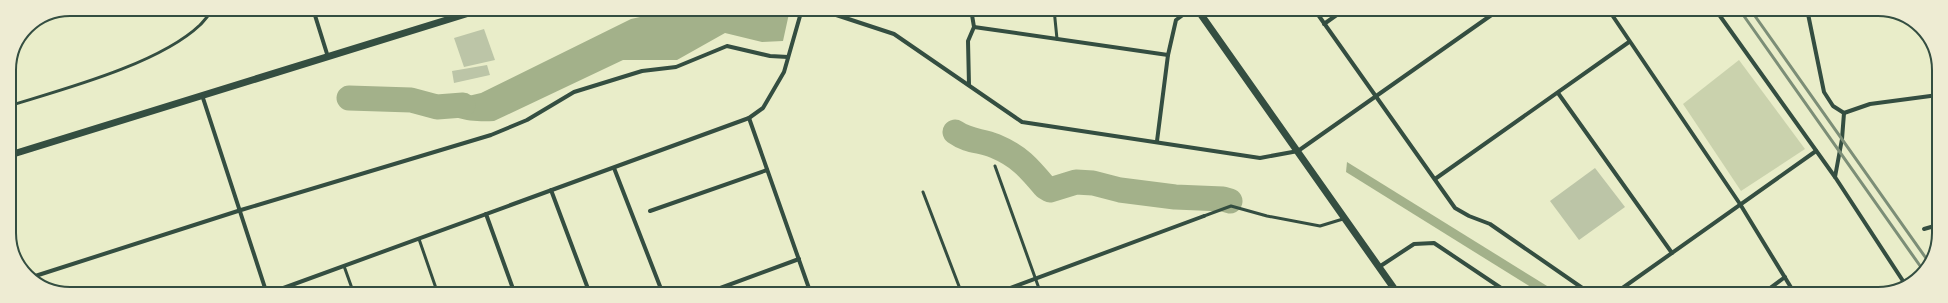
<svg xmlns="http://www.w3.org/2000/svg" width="1948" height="303" viewBox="0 0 1948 303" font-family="Ubuntu,sans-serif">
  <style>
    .green { fill: #cad2ad }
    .water { fill: #a3b18a }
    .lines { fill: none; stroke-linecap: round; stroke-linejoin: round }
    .river { stroke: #a3b18a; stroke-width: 25 }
    .building { fill: #bcc5a7 }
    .path { stroke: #344e41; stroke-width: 2.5 }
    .service { stroke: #344e41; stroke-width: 3 }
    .minor { stroke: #344e41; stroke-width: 4 }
    .tertiary { stroke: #344e41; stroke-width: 7 }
    .rail { stroke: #7c8e77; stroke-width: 3 }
    .rim { fill: none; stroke: #344e41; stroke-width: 2 }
  </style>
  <rect width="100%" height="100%" fill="#e9edc9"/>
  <!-- green -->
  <path class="green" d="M1739,60l66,89 -64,42 -58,-87z"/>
  <!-- water -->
  <g class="water">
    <path d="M676,9h114l-7,32 -21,1 -37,-9 -48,27h-54l-129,61c-28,1 -40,-2 -64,-16l51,-12 150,-74z"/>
    <path d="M1347,162l213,132h-18l-196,-122z"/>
  </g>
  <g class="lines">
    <!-- river -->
    <g class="river">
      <path d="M349,98l62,2 26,7 26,-2"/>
      <path d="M955,132c14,10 26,8 40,14 24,10 34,22 50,41l5,3 26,-8 17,1 27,7 55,7 48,2 7,2"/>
    </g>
  </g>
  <!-- building -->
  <g class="building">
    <path d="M484,29l11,31 -31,7 -10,-29z"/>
    <path d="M487,65l3,10 -36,8 -2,-12z"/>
    <path d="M1595,168l30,39 -46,33 -29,-39z"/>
  </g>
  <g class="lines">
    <!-- path -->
    <path class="path" d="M428,9l1,1"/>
    <!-- service -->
    <g class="service">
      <path d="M1054,9l3,30"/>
      <path d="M9,106c55,-17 150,-42 191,-81 5,-5 9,-11 14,-16"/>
      <path d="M995,166l46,128"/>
      <path d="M923,192l39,102"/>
      <path d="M1204,216l27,-10 36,10 53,10 23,-7"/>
      <path d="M419,239l19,55"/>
      <path d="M344,266l10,28"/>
    </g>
    <!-- minor -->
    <g class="minor">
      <path d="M313,9l15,48"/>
      <path d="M818,9l76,25 128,88 238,36 38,-7 202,-142"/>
      <path d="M1314,9l141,199 14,8 21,8 101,70"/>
      <path d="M1608,9l132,195 55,90"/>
      <path d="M1715,9l120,168 70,107"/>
      <path d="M1807,9l17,83 9,14 11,7"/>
      <path d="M1324,24l21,-15"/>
      <path d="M974,27l194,28"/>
      <path d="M969,85l-1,-44 6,-14 -3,-18"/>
      <path d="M1558,93l114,160"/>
      <path d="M202,95l65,199"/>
      <path d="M1844,113l26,-9 68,-9"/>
      <path d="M749,118l62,176"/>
      <path d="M1157,141l11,-86 8,-35 15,-11"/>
      <path d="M614,168l49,126"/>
      <path d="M1835,177l7,-38 2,-26"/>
      <path d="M1435,179l194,-137"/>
      <path d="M551,190l39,104"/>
      <path d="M650,211l117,-41"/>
      <path d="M486,214l26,72"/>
      <path d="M1924,229l14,-4"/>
      <path d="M1379,267l35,-23 20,-1 76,51"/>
      <path d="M29,278l212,-68 250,-75 36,-15 47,-28 68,-21 34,-4 51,-21 43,10 18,1"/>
      <path d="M267,294l482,-176 14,-10 21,-36 18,-63"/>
      <path d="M704,294l95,-35"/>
      <path d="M994,294l210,-78"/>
      <path d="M1614,294l202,-143"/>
      <path d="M1762,294l23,-17"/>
    </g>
    <!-- tertiary -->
    <g class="tertiary">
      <path d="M1197,9l201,285"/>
      <path d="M10,155l472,-146"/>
    </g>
    <!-- rail -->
    <g class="rail">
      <path d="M1739,9l184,261"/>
      <path d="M1750,9l178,252"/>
    </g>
  </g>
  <!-- crop -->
  <path d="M0 0H1948V303H0ZM70 16H1878A54 54 0 0 1 1932 70V233A54 54 0 0 1 1878 287H70A54 54 0 0 1 16 233V70A54 54 0 0 1 70 16Z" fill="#eeecd3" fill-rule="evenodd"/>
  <path class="rim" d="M70 16H1878A54 54 0 0 1 1932 70V233A54 54 0 0 1 1878 287H70A54 54 0 0 1 16 233V70A54 54 0 0 1 70 16Z"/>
</svg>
